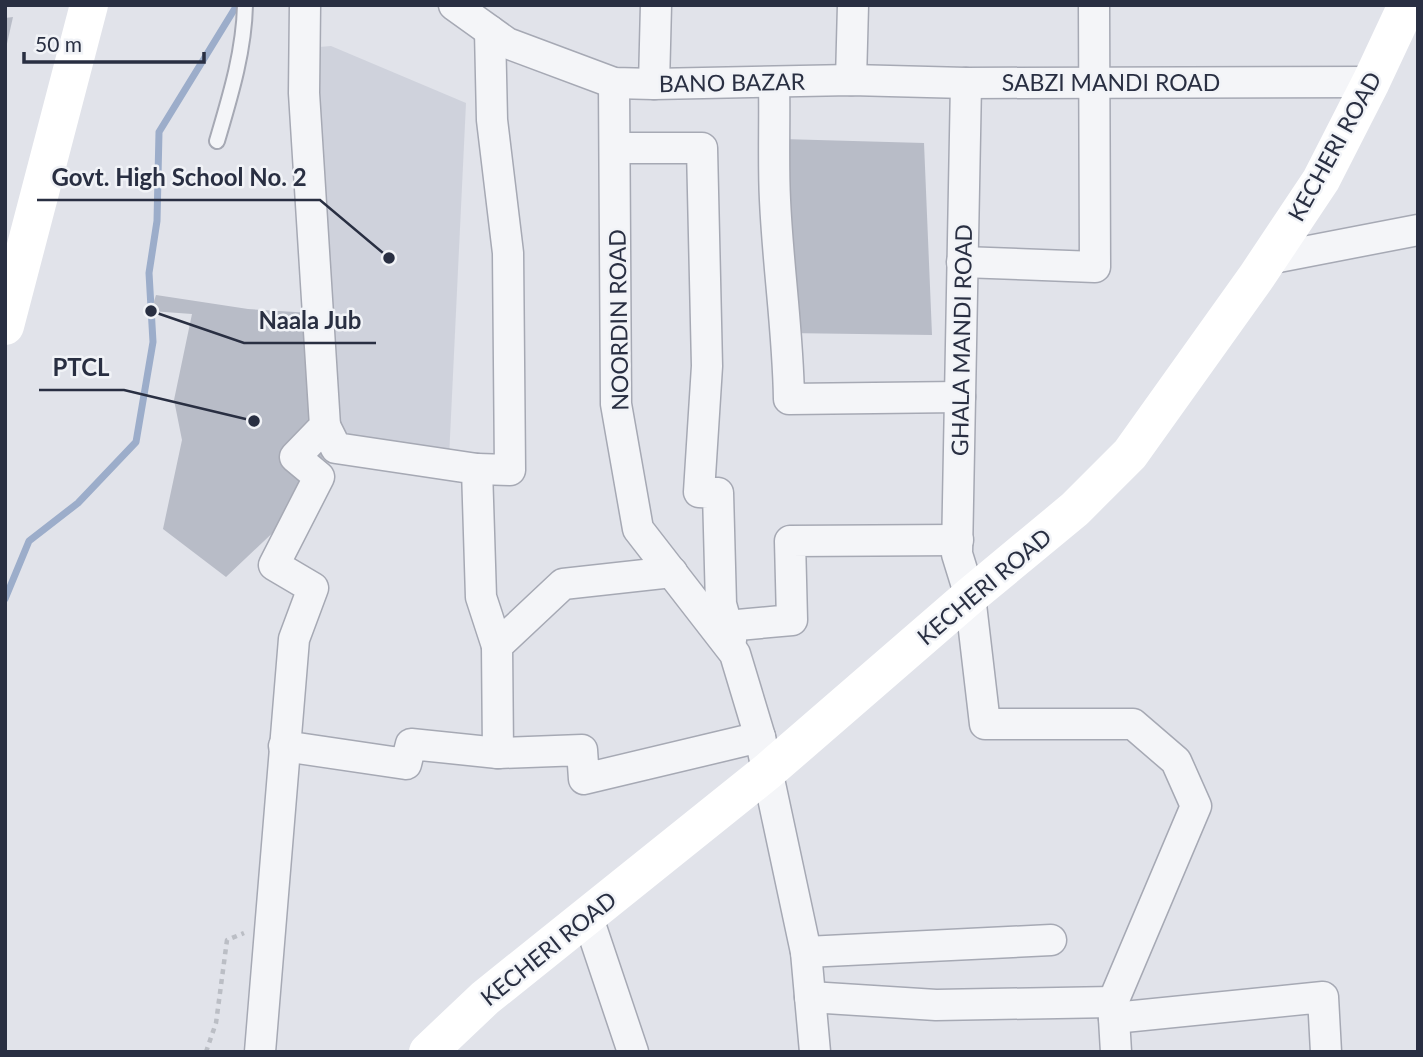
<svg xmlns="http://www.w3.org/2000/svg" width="1423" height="1057" viewBox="0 0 1423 1057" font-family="Lato,sans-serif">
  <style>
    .built { fill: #cfd2dc }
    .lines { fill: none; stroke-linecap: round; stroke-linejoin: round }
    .stream { stroke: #9cadca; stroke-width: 7 }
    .building { fill: #b8bcc7 }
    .lane-casing { stroke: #a6a9b4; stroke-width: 18 }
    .street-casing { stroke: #a6a9b4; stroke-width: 33 }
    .path { stroke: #bbbec5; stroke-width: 4.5; stroke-dasharray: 5 5; stroke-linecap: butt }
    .lane { stroke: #f4f5f8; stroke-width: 14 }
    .street { stroke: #f4f5f8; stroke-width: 30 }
    .secondary { stroke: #fff; stroke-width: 38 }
    .labels { text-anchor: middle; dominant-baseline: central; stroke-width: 5; stroke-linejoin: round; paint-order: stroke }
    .street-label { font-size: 23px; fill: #292f42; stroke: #f1f3f7 }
    .leader { fill: none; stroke: #292f42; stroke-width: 2.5 }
    .callout-dot { fill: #292f42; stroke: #f1f3f7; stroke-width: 2.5 }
    .callout-label { font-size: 24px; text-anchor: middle; font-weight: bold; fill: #292f42; stroke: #f1f3f7; stroke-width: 5; stroke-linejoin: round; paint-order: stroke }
  </style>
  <rect width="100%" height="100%" fill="#e1e3ea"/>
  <!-- built -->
  <path class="built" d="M331,46l135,57 -17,355 -113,-15 -28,-395z"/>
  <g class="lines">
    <!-- stream -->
    <path class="stream" d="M5,599l24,-58 49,-38 58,-61 17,-100 -4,-69 8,-52 2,-89 78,-127"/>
  </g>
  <!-- building -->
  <g class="building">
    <path d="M13,17l-7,31h-1v-30z"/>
    <path d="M782,139l142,4 8,192 -146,-2z"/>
    <path d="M156,295l92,14 80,5 6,87 -16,80 -36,43 -56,53 -63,-48 19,-89 -8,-40 18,-86 -41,-3z"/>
  </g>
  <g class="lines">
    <!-- lane casing -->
    <g class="lane-casing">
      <path id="lane" d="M217,141c13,-44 27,-89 28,-136"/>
    </g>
    <!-- street casing -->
    <g class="street-casing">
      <g id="street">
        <path d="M454,5l53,38 107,40 40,1 197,-4 115,3 405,-1"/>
        <path d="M851,80l2,-75"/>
        <path d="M774,82c1,39 -1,79 1,118 3,67 13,132 14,199l171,-2"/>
        <path d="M614,83l2,321 22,125 97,125 25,83 46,215 9,100"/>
        <path d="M966,83l-9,471 13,42 15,128h148l43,37 20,45 -83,196 3,50"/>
        <path d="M654,84l2,-79"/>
        <path d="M615,148h87l5,218 -8,126 19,1 3,111 10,36"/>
        <path d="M1268,259l150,-29"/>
        <path d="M962,262l133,5 -1,-262"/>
        <path d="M325,426l11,22 141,21 4,128 16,49"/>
        <path d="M477,469l33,1 -2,-217 -16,-133 -2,-89"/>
        <path d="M727,626l65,-6 -2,-79 168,-1"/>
        <path d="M284,746l122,18 5,-20 87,9 84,-3 2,29 176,-42"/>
        <path d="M498,753l-1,-107 66,-62 109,-12"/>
        <path d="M587,915l46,137"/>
        <path d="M806,952l245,-12"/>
        <path d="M810,997l126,8 177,-3"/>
        <path d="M1114,1018l209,-21 3,55"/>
        <path d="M260,1052l34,-413 19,-51 -39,-23 45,-88 -24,-20 30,-31 -21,-333 1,-88"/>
      </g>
    </g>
    <!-- path -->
    <path class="path" d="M206,1052l10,-29 11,-83 17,-7"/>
    <!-- lane -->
    <use href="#lane" class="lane"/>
    <!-- street -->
    <use href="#street" class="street"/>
    <!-- secondary -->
    <g class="secondary">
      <path d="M5,326l84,-321"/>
      <path d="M428,1052l57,-54 283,-227 202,-175 105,-87 55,-55 127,-178 64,-96 50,-98 36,-77"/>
    </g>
  </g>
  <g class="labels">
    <!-- street labels -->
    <g class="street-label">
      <text transform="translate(732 82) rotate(-1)">BANO BAZAR</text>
      <text x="1111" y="82">SABZI MANDI ROAD</text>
      <text transform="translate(1334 146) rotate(-61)">KECHERI ROAD</text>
      <text transform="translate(618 320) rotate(-91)">NOORDIN ROAD</text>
      <text transform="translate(961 340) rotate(-89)">GHALA MANDI ROAD</text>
      <text transform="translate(984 586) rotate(-40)">KECHERI ROAD</text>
      <text transform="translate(548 948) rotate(-39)">KECHERI ROAD</text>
    </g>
  </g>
  <!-- callouts -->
  <path class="leader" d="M389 258L320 200H37M151 311L244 343H376M254 421L124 390H39"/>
  <g class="callout-dot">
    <circle cx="389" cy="258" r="7"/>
    <circle cx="151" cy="311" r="7"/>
    <circle cx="254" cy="421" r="7"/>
  </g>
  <g class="callout-label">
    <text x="179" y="186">Govt. High School No. 2</text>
    <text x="310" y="329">Naala Jub</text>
    <text x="81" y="376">PTCL</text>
  </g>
  <!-- border -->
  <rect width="1423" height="1057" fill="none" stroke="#292f42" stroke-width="14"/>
  <!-- scale -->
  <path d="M24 52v10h180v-10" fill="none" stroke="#292f42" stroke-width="3.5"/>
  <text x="35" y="52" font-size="21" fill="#292f42" stroke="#f1f3f7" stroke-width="5" paint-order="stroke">50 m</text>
</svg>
